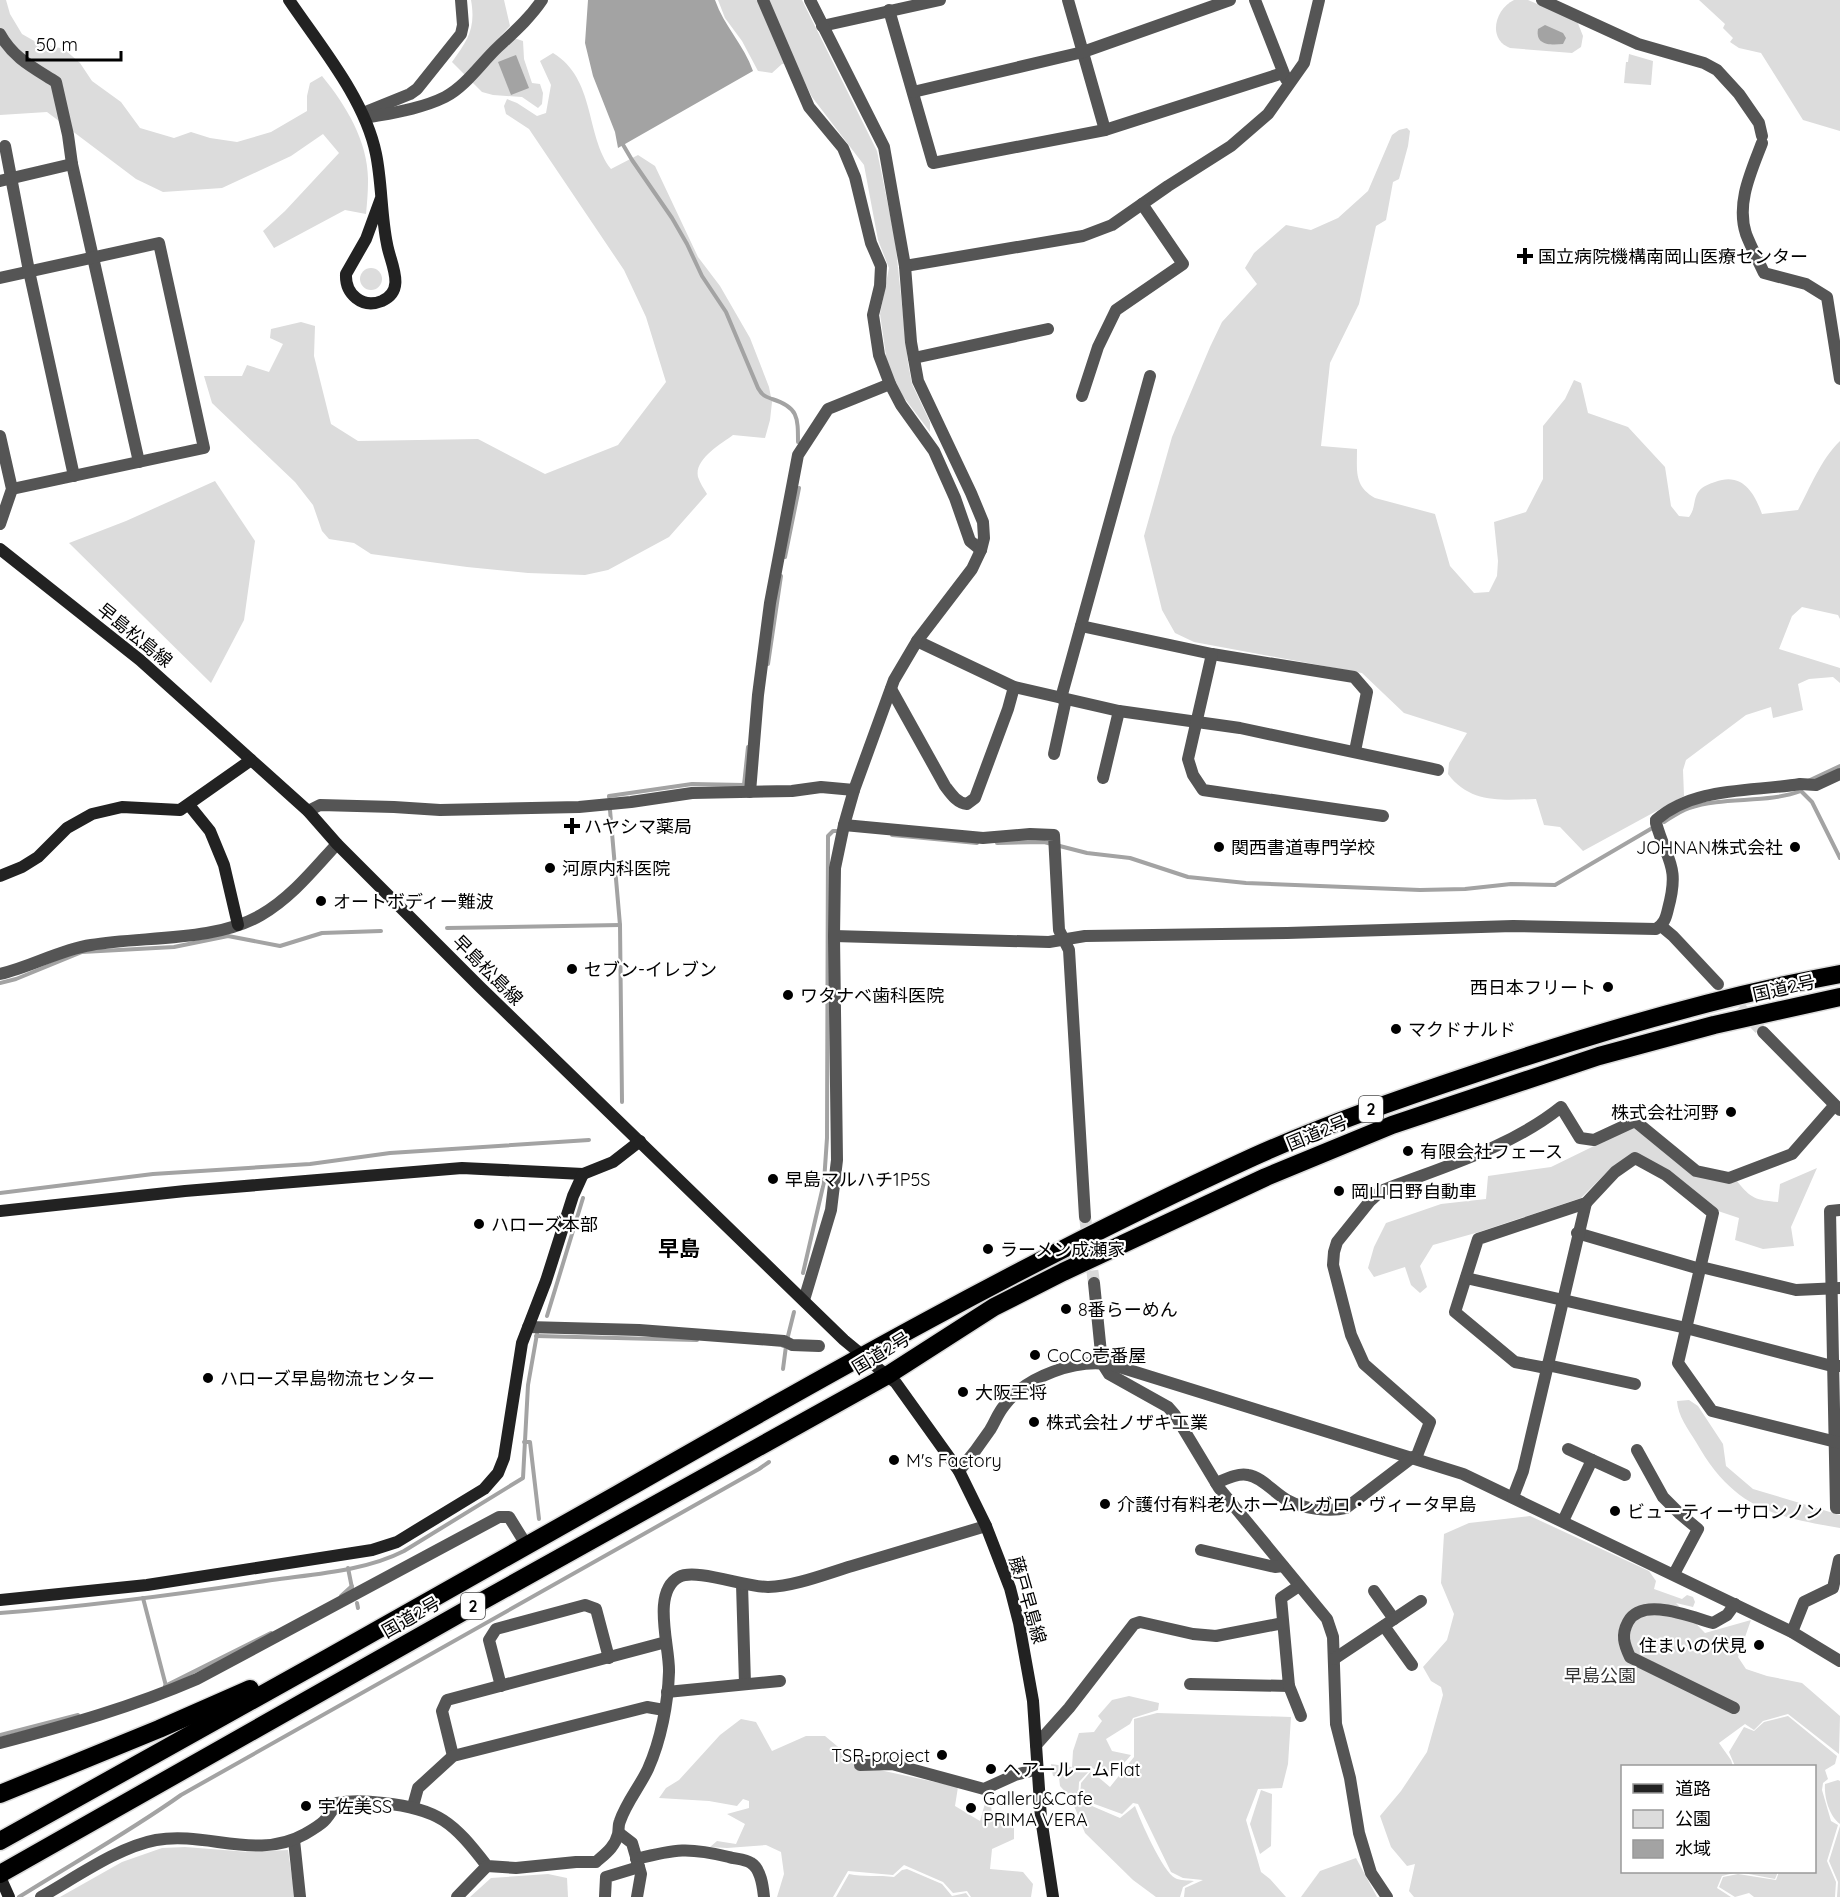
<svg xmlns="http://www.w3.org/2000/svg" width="1840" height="1897" viewBox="0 0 1840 1897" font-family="Quicksand,'Noto Sans JP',sans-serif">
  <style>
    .green { fill: #dcdcdc }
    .water { fill: #a3a3a3 }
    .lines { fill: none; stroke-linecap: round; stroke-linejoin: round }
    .stream { stroke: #a3a3a3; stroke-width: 4 }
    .street-tunnel { stroke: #d9d9d9; stroke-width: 12; stroke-dasharray: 12 6; stroke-linecap: butt }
    .highway-casing { stroke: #dbdbdb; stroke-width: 21 }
    .street { stroke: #555; stroke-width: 12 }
    .secondary { stroke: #222; stroke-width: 12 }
    .highway { stroke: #000; stroke-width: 18 }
    .poi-dot { fill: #000; stroke: #fff; stroke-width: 2 }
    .labels { text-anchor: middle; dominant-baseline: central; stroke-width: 4.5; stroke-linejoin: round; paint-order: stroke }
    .shield { fill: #fff; stroke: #4c4c4c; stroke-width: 1.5 }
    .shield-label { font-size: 16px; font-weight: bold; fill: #000 }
    .poi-label { font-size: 18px; fill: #000; stroke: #fff; text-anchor: start }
    .street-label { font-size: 18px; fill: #000; stroke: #fff }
    .park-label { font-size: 18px; fill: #333; stroke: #fff }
    .quarter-label { font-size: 21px; font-weight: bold; fill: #000; stroke: #fff }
  </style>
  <rect width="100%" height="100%" fill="#fff"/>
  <!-- green -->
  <g class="green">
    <path d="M0,0h6l4,14 12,20 14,8 28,7 16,14 12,18 29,21 19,26 34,10 17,-6 19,6 27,4 34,-10 36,-21v-15l3,-13 12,-7c24,29 47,67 46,106 0,10 -1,21 -2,32l-21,-4 -71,38 -11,-17 22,-20 54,-58 -16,-19 -32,22 -69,32 -59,4 -27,-13 -89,-67 -47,3z"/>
    <path d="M471,0h33l6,26 -20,21 24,-9 9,3 1,18 8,24 8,1 3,9 -1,11 -4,4 -16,-11 -29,-2 -11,-3 -30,-30c16,-22 24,-34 19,-62z"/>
    <path d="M718,0h84l75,151 18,88 13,124 4,21 18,38v10l-34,-45 -9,-24 -7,-49 9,-46 -11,-28 -14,-75 -52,-68 -13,-26 -11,-7h-6l-10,9 -14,-2 -16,-30 -17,-23z"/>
    <path d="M1514,0h14l49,21 6,15 -2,11 -9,6 -62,-5c-23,-9 -15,-39 4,-48z"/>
    <path d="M1699,0h141v131l-37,-11 -42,-67 -22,-5 -9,-6 3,-4 -10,-10 2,-4z"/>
    <path d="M553,53c43,26 32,82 58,116l27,-14 17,11 43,91 22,29 30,52 19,49 3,15 -2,18 -5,18 -32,-3c-12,9 -39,24 -35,42 2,6 6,12 9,17l-38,43 -61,33 -23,5 -57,-2 -61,-6 -96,-13 -17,-11 -25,-4 -7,-8 -9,-26 -18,-23 -83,-79 -8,-27h38l5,-11 22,7 14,-28 -13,-6 1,-9 30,-7 14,4 -1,30 17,68 27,17 120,-2 67,35 73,-29 48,-63 -20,-65 -22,-47 -95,-141 -23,-15 -2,-8 3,-7 10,4 20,13 9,-3 5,-28 -11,-24z"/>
    <path d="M1629,54l24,7 -2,24 -27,-2 2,-21h2z"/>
    <path d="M1407,128l3,3 -2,15 -9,33 -6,3 -7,38 -10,6 -17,78 -29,59 -9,83 36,3c0,22 -3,37 18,49l60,16 15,52 24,27 15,-1 8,-16 1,-15 -4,-39 32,-10 17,-33v-53l22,-27 9,-19 7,3 7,30 40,14 37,40 6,39 8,10 10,1c7,-9 4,-19 10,-26 4,-5 10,-7 16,-9 27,-10 39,10 47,32l36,-4c12,-22 23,-51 42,-69v178l-2,-4 -36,-8 -10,9 -13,33 61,19v15l-7,-6 -24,2 -11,5 5,26 -30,8 -2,-11 -25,8 -60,45 -3,10 1,26 -101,55 -23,-24 -16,-2 -8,-26c-33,1 -66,5 -88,-25l1,-11 18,-30 -63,-20 -42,-40 -168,-31 -19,-9 -13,-23 -18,-74 28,-99 38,-90 12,-25 35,-38 -12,-16 9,-15 32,-28 25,5 27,-12 30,-27 24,-56 7,-5z"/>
    <circle cx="371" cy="279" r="11"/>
    <path d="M215,481l40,60 -11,79 -33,63 -142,-140 57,-22z"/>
    <path d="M1635,1126l58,49 44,6c14,18 19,19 41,21l2,-18 37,-16 -26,59 3,19 -31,3 -28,-9 4,-22 -21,-7 -82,-57 -24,13 -31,31 -102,34 -46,13 -13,21 7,21 -7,6 -9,-8 -6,-18 -31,10 -6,-9 6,-21 12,-24 55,-19 45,-5 2,-23 63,-9z"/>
    <path d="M1689,1400l9,6 25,38 3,22 27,23 87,26v13c-70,-12 -107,-21 -144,-86 -8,-13 -18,-26 -19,-41z"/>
    <path d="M1530,1516l119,55 7,10 -2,8 28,10 5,-4 6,2 2,5 -2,5 -17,-4 29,30 46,-13 -13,37 8,12 21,7 35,7 38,33 -1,38 -51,-40 -25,7 -9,9 -9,-6 -26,19 12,17 2,6h-111v106h156l-3,7 -37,-7 -16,4 -5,12 14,9h-317l-5,-6 6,-27 -8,2 -16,-19 -11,-31 21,-25 26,-39 16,-57 -2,-8 -10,-6 -8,-14 24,-27 7,-26 -13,-31 3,-49 25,-11z"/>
    <path d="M1129,1696l30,7 -1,7 -25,8 -3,6 -24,15 6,12 19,4c-12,15 -21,21 -39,13l-13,14 -1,18 42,18 15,-12c5,14 28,66 40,72 5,3 13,2 19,3l-11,6 -3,10h-24l-23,-17 -48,-47 -14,-35 -11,-12 -1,-9 -6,-1 -2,-12 21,3 1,-16 6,-18 15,-1 8,-11 -4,-5 14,-16z"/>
    <path d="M1157,1713l134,4 -3,47 -6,24 -24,1 -12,31 15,52 9,7 16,18h-102l1,-9 18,-8 -20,-2 -12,-6 -33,-68 -5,-1 -11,11 -33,-12 -9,-5 1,-14 10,-12 19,16 24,-30v-38z"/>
    <path d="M1788,1716l49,40 -2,8 -10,6 3,9 -5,4 -1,7 9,31 7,4 -11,36 9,21 -1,15h-81l-5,-4 -14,4 -16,-10 4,-10 15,-3 38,6 3,-8h35v-106h-79l-6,-14 15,-25 10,4 10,-9z"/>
    <path d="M741,1719l15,3 16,29 34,-15h19l36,30 97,21 -3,19 25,15 6,-21 5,4 1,12 22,8v15l-22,10 -2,20 33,3 10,12 -2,13h-60l-4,-6 -14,2 -10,-11 -39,-17 -11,10 -45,-4 -15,26h-56l7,-23 -3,-22 -15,-7 -39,3 -17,-1 7,-6 19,3 9,-20 -18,-10 22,-6v-7l-6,-2 -6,7 -28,-5 -50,-3 7,-10 13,-8 41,-45z"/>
    <path d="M1838,1780l2,1v43c-11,-8 -16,-27 -15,-40z"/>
    <path d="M1261,1790l11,4 -1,52 -11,8 -10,-30z"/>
    <path d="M1840,1826v71h-3l1,-15 -9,-21z"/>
    <path d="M185,1847l64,5 39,-2 7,47h-235l62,-35 40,-14z"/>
    <path d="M1356,1858l21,39h-76l19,-26z"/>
    <path d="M907,1869l35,15 10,12 14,-3 3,4h-133l13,-23c14,3 30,1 45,3l8,-7z"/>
    <path d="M548,1874l19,4 1,19h-98l21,-19z"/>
  </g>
  <!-- water -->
  <g class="water">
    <path d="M588,0h127c9,26 29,45 38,71l-135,77 -3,-16 -22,-56 -8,-33z"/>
    <path d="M1545,25l18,8 3,5 -3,6c-12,1 -28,2 -25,-15z"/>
    <path d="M516,55l13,33 -18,7 -13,-33z"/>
  </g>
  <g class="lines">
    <!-- stream -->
    <g class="stream">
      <path d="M622,143l10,17 40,58 15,26 15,32 24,36 32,76c4,7 6,8 14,11 26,8 26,18 26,43"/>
      <path d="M785,557l14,-69"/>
      <path d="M768,664l13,-88"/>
      <path d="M1808,781l32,-15"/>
      <path d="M609,797v-1l83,-12 52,1 4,-38"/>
      <path d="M610,810l10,115 2,177"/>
      <path d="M1664,822c8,-5 16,-11 25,-14 36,-12 77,-4 112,-17l11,11 28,56"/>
      <path d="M892,835l85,8"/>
      <path d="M997,843l47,-1 43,11 43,5 58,19 58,6 174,7 45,-1 46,-5 44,1 99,-58"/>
      <path d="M447,928l173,-3"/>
      <path d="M0,983l16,-4 66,-27 92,-5 54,-11 52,10 42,-13 59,-2"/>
      <path d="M0,1193l153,-19 157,-10 80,-11 199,-13"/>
      <path d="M803,1273l21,-91 3,-44 1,-302 5,-5h7"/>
      <path d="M547,1316l36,-118"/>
      <path d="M536,1336l161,4"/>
      <path d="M787,1340l7,-28"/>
      <path d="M783,1346h3l-3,23"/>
      <path d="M524,1442h6l9,77"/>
      <path d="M348,1568l4,20"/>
      <path d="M341,1596l11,-10"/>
      <path d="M143,1598l23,88"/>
      <path d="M357,1603l1,5"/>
      <path d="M0,1613c91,-7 181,-19 272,-33 43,-6 93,-9 132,-29l119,-73 5,-93 9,-51"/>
      <path d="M165,1686l106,-53"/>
      <path d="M0,1735l78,-20"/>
      <path d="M19,1897c54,-34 110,-65 162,-102l578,-326 10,-7"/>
    </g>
    <!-- street-tunnel -->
    <g class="street-tunnel">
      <path d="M1727,994l36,38"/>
      <path d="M1085,1217l9,66"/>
    </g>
    <!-- highway casing -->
    <g class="highway-casing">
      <g id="highway">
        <path d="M0,1794l159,-65 91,-40"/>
        <path d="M0,1841c206,-115 413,-230 618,-347 208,-119 416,-237 635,-337 71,-32 146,-58 221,-83 120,-41 241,-77 366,-100"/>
        <path d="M0,1874l475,-269 413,-230 106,-68 69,-35 203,-95 126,-52 207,-69 115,-31 126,-28"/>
      </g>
    </g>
    <!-- street -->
    <g class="street">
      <path d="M763,0l46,107 34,41 12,29 16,66 10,23 -1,20 -7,29 6,40 11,29 11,21 33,46 21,47 15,43 11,9"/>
      <path d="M1068,0l37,130"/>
      <path d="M1255,0l31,79"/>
      <path d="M1542,0l96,44 66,19 13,7 22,24 20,29 3,13"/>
      <path d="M889,10l44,153 172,-33 178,-57"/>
      <path d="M822,26l118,-26"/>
      <path d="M0,34c13,24 34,34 56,48l12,53 4,29 67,298"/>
      <path d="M913,92l170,-40 147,-52"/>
      <path d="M363,113l47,-19 7,-5 44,-55 2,-9 -2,-25"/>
      <path d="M365,118c26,-5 56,-9 80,-21 21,-11 36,-34 53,-50 16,-15 32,-29 44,-47"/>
      <path d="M1762,143c-11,29 -26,60 -16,91 5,13 12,26 18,39l42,11 21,13 13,82"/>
      <path d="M5,146l24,125 45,205"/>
      <path d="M0,181l72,-17"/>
      <path d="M905,266l178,-30 29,-11 56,-39 63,-40 37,-32 36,-51 15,-63"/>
      <path d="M0,278l159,-35 45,205 -192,41"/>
      <path d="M914,358l134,-29"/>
      <path d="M1082,396l16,-49 18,-37 67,-46 -41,-60"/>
      <path d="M0,436l12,53 -12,35"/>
      <path d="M1081,626l131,28 142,23 13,15 -12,59"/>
      <path d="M917,641l97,46 105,24 121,17 198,42"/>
      <path d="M1212,654l-24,105 5,16 10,15 180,26"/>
      <path d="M891,689l54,97c6,8 12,17 22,18l8,-6 33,-89 6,-22"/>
      <path d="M1061,698l89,-322"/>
      <path d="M1054,754l12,-55"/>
      <path d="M1103,778l16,-67"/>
      <path d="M750,792l8,-97 12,-92 28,-148 30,-46 62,-25"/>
      <path d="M308,811l12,-6 74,2 46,3 139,-3 52,-5 61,-9 100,-2 29,-4 33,3"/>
      <path d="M844,825l139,13 47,-4 24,1 5,95 10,20 16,267"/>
      <path d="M1661,926l12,10 45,48"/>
      <path d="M834,936l215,6 36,-6 202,-3 226,-7 143,3c8,-5 10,-11 12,-20 12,-44 -1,-47 -12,-86v-3c39,-34 96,-28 144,-36l16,1 24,-11"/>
      <path d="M0,974c31,-7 59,-24 91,-29 52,-9 124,-3 170,-30 30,-17 53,-46 76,-71"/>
      <path d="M1763,1032l77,78"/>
      <path d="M1840,1210l-10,1 6,297h4"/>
      <path d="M1577,1233l123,36"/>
      <path d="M1701,1267l95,23 44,-2"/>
      <path d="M1466,1278l220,50 146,38h8"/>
      <path d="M1094,1283l8,80 7,11 59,33 7,8 44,73 108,131 6,18 3,87 14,54 9,55 12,40 16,24"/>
      <path d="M804,1300l27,-90 6,-50 -3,-224 1,-68 9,-43 10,-35 40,-110 23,-39 55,-72 9,-19 3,-12 -1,-16 -12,-29 -53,-112 -7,-39 -6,-76 -21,-119 -74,-147"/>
      <path d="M528,1327l111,3 145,11 8,4 27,1"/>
      <path d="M1547,1365l88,19"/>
      <path d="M1546,1368l-31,-6 -60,-50 23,-73 108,-36 29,-31 20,-14 31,17 47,38 -35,150 34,48 128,32"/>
      <path d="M1568,1449l57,26"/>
      <path d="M1637,1450l26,47 17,17 18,15 -24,45"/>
      <path d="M1416,1458l14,-36 -66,-58 -13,-29 -18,-70 1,-13 3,-10 33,-41 11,-10c61,-24 129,-43 180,-84l19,31 14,2 41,-19 61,50 33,7 63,-24 42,-48"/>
      <path d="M959,1471c11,-13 21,-26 31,-41 5,-8 8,-17 14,-24 22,-30 73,-48 109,-41l350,109 329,158 48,29"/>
      <path d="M1216,1483c10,-4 21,-10 32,-8 14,2 26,18 39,25 16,9 43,12 59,8l67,-51"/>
      <path d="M1513,1497l10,-26 63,-268"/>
      <path d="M1563,1521l29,-61"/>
      <path d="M1201,1550l74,17 8,-1"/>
      <path d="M742,1584l3,100"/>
      <path d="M1374,1591l20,28"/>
      <path d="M1384,1626l28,39"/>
      <path d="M1792,1632l12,-30 29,-14 6,-28"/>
      <path d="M1334,1659l87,-58"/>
      <path d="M1190,1684l99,2 -8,-88 18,-12"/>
      <path d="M501,1686l-12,-46 7,-11 89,-24 11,4 13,49"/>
      <path d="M1289,1686l12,30"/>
      <path d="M667,1692l113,-11"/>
      <path d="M1734,1708l-104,-51c-6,-13 -9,-22 -2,-35 14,-26 63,-5 85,1l14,-8 8,-11"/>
      <path d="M0,1743c68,-18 132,-36 197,-64l302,-162h10l18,29"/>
      <path d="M1036,1745l33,-37 65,-84 6,-2 53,12 23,2 67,-13"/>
      <path d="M453,1756l-11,-45 5,-11 219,-58"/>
      <path d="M860,1765l32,-1 92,25 31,-14 23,-6"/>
      <path d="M413,1806l5,-18 35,-32 194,-49 17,3"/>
      <path d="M619,1833l13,10 7,24 2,7 -4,23"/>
      <path d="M294,1840l6,57"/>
      <path d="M636,1859c40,-10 52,-12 93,-2 6,2 16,2 22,6 10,6 12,24 13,34"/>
      <path d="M41,1897c34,-19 77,-50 115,-57 51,-9 101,21 149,-6 19,-11 20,-12 32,-31 16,-3 30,-2 46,0 56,6 70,19 104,63l29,2 60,-6h20c9,-8 19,-15 22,-28 1,-4 0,-9 2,-13 6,-18 20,-35 28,-52 13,-29 20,-66 21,-97 1,-25 -18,-80 10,-95 16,-9 67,10 89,10 28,-1 57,-13 84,-21 45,-13 89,-27 134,-40"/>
      <path d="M457,1897l30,-31"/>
      <path d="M605,1897l1,-20 33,-10"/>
    </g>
    <!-- secondary -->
    <g class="secondary">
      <path d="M289,0c31,46 76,99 87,154 6,29 5,61 11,90 3,19 20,46 -5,57 -20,8 -37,-7 -36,-27l20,-35 15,-41"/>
      <path d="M0,549l140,111 168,151 29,33 143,143 364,353 52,43 63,88 27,55 24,62 9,35 14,78 8,117 12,79"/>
      <path d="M189,805l21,26 14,34 14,60"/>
      <path d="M0,876l22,-9 16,-10 29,-29 25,-14 30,-7 58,3 71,-50"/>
      <path d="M0,1211l185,-20 277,-23 121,6 30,-12 27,-21"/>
      <path d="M0,1600l147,-15 225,-35 25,-8 87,-53 14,-16 6,-15 18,-115 24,-62 27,-85 10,-22"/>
      <path d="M0,1877l9,20"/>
    </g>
    <!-- highway -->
    <use href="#highway" class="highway"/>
  </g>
  <!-- markers -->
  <g class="poi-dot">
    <path d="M1522 247h6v6h6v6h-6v6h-6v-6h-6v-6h6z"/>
    <path d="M569 817h6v6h6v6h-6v6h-6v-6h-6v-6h6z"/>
    <circle cx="1219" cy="847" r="6"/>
    <circle cx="1795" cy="847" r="6"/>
    <circle cx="550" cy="868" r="6"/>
    <circle cx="321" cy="901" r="6"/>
    <circle cx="572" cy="969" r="6"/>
    <circle cx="1608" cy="987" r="6"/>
    <circle cx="788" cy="995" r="6"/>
    <circle cx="1396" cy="1029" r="6"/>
    <circle cx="1731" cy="1112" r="6"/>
    <circle cx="1408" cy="1151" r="6"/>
    <circle cx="773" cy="1179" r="6"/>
    <circle cx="1339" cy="1191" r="6"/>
    <circle cx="479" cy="1224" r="6"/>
    <circle cx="988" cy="1249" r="6"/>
    <circle cx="1066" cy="1309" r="6"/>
    <circle cx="1035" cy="1355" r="6"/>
    <circle cx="208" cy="1378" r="6"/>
    <circle cx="963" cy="1392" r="6"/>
    <circle cx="1034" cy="1422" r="6"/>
    <circle cx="894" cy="1460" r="6"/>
    <circle cx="1105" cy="1504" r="6"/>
    <circle cx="1615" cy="1511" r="6"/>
    <circle cx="1759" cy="1645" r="6"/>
    <circle cx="942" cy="1755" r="6"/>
    <circle cx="991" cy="1769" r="6"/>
    <circle cx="306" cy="1806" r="6"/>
    <circle cx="971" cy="1808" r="6"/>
  </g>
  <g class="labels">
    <!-- shield labels -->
    <g class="shield">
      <rect x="1359" y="1096" width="24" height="26" rx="4.5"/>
      <rect x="461" y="1593" width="24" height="26" rx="4.5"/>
    </g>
    <g class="shield-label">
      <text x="1371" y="1109">2</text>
      <text x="473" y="1606">2</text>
    </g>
    <!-- poi labels -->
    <g class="poi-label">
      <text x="1538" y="256">国立病院機構南岡山医療センター</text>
      <text x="584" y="826">ハヤシマ薬局</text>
      <text x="1231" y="847">関西書道専門学校</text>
      <text x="1783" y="847" text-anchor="end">JOHNAN株式会社</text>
      <text x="562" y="868">河原内科医院</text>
      <text x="333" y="901">オートボディー難波</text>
      <text x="584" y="969">セブン-イレブン</text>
      <text x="1596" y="987" text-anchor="end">西日本フリート</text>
      <text x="800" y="995">ワタナベ歯科医院</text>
      <text x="1408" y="1029">マクドナルド</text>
      <text x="1719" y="1112" text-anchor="end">株式会社河野</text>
      <text x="1420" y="1151">有限会社フェース</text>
      <text x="785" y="1179">早島マルハチ1P5S</text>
      <text x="1351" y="1191">岡山日野自動車</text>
      <text x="491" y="1224">ハローズ本部</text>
      <text x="1000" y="1249">ラーメン成瀬家</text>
      <text x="1078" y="1309">8番らーめん</text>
      <text x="1047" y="1355">CoCo壱番屋</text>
      <text x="220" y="1378">ハローズ早島物流センター</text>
      <text x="975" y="1392">大阪王将</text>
      <text x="1046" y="1422">株式会社ノザキ工業</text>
      <text x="906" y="1460">M's Factory</text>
      <text x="1117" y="1504">介護付有料老人ホームレガロ・ヴィータ早島</text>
      <text x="1627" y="1511">ビューティーサロンノン</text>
      <text x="1747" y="1645" text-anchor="end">住まいの伏見</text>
      <text x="930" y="1755" text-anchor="end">TSR-project</text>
      <text x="1003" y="1769">ヘアールームFlat</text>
      <text x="983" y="1798">Gallery&amp;Cafe<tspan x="983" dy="21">PRIMA VERA</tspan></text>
      <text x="318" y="1806">宇佐美SS</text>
    </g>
    <!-- street labels -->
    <g class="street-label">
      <text transform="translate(135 635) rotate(39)">早島松島線</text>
      <text transform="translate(488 970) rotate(45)">早島松島線</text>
      <text transform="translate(1784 988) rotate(-13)">国道2号</text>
      <text transform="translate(1317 1133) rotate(-22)">国道2号</text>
      <text transform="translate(881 1353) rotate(-31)">国道2号</text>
      <text transform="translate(1028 1600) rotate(74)">藤戸早島線</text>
      <text transform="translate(411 1617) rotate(-30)">国道2号</text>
    </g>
    <!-- park labels -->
    <g class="park-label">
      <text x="1600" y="1675">早島公園</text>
    </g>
    <!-- quarter labels -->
    <g class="quarter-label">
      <text x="679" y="1248">早島</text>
    </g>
  </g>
  <!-- legend -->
  <rect x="1621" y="1765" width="195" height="108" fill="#ffffff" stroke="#999999" stroke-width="1.5"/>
  <rect x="1633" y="1784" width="30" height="9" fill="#222222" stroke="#999999" stroke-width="1.5"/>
  <text x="1675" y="1795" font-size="18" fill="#000000">道路</text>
  <rect x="1633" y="1810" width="30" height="18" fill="#dcdcdc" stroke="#999999" stroke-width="1.5"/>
  <text x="1675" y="1825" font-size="18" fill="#000000">公園</text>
  <rect x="1633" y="1840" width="30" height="18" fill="#a3a3a3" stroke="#999999" stroke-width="1.5"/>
  <text x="1675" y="1855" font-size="18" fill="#000000">水域</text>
  <!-- scale -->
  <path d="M27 51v9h94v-9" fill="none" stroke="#000000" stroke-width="3"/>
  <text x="36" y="51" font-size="18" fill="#000000" stroke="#ffffff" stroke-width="4.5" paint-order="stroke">50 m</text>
</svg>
